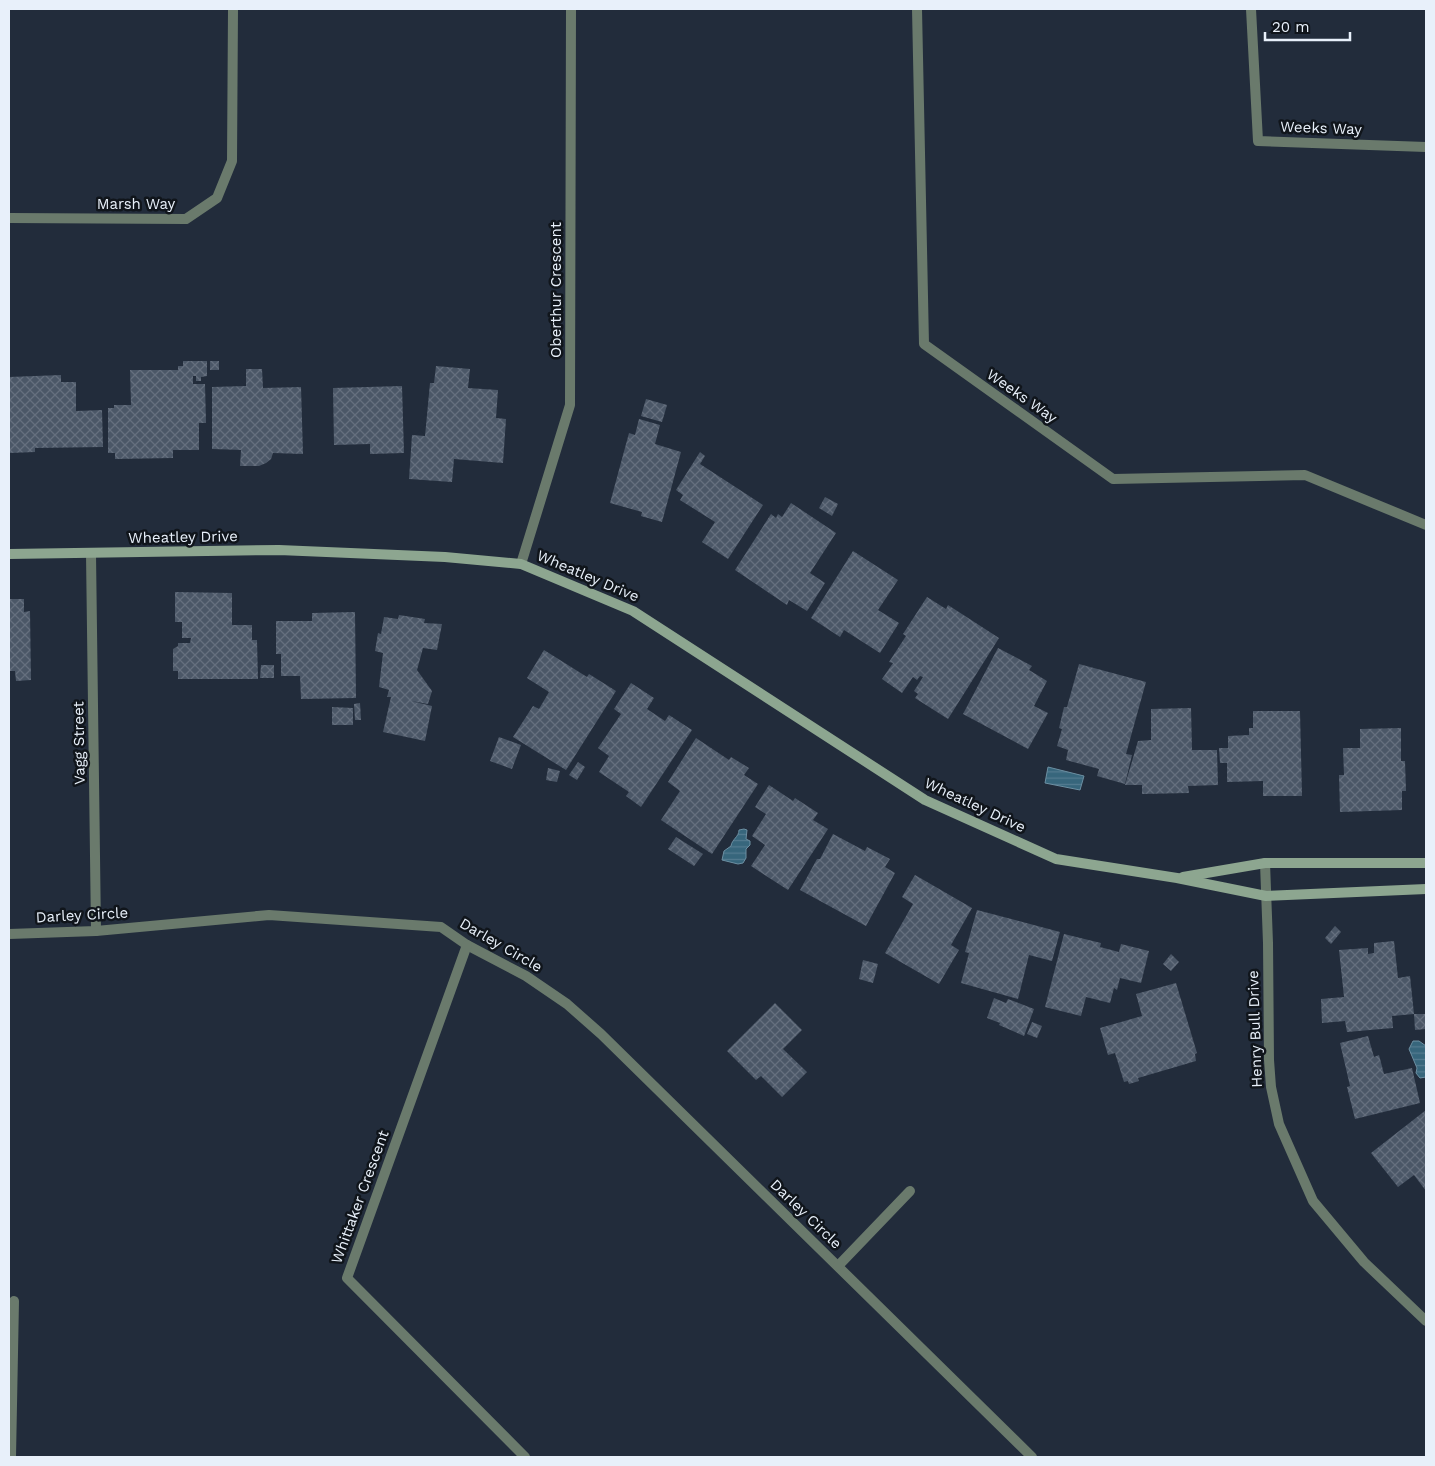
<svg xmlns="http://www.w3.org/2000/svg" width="1435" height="1466" viewBox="0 0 1435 1466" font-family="'Work Sans',sans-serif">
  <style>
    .water { fill: url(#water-rules); stroke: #6c8fa2 }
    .building { fill: url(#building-cross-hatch) }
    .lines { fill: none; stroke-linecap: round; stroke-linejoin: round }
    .street { stroke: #6a7a6c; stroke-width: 10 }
    .secondary { stroke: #8da690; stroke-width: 10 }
    .labels { text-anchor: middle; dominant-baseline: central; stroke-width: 5; stroke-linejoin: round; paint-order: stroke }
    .street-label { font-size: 15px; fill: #e8f0fa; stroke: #10151b }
  </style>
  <defs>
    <pattern id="water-rules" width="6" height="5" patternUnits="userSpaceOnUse" patternTransform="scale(1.25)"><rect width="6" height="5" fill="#37667c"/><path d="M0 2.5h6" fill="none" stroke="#547c90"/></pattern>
    <pattern id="building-cross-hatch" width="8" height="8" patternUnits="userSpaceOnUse" patternTransform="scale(1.25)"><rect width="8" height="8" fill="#4b5767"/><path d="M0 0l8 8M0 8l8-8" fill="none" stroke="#656f7e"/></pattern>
  </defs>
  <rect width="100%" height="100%" fill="#222c3b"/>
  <!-- water -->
  <g class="water">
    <path d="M1048,767l36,9 -4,14 -35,-7z"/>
    <path d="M744,829l3,1 -1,9 4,2v4l-4,4v9l-3,5 -5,1 -16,-4 2,-9 7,-5c1,-7 8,-9 8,-16z"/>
    <path d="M1413,1041h6l7,5v31l-6,1 -4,-5 1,-5 -8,-19z"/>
  </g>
  <!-- building -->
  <g class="building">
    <path d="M183,361h24v15l-6,1v4h-5v-5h-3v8h12l1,39h-7v27h-26v8l-58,1v-6h-7v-45h6v-3h17l-1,-35h48v-4h5z"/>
    <rect x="210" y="361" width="9" height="9"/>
    <path d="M436,366l34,3 -2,19 30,2 -2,28 10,1 -3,44 -49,-4 -2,23 -43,-3 3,-44 13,1 5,-53h4z"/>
    <path d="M246,369h16l1,19 38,-1 2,67 -30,-1 -2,6 -5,4 -7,3h-19l1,-16 -29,-1v-62l34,-1z"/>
    <path d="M61,375v7h15v29l26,-1 1,37 -68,1v4l-25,1 -1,-76z"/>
    <path d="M402,386l2,67 -34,1v-10l-36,1 -1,-57z"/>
    <path d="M646,399l21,6 -5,17 -21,-6z"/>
    <path d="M639,419l21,6 -5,19 26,8 -19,70 -21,-6 1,-4 -32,-9 19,-70 6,2z"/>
    <path d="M700,452l5,4 -5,8 63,41 -35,54 -26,-17 13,-20 -35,-22 3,-5 -7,-5z"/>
    <path d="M825,497l13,7 -6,12 -13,-8z"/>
    <path d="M791,503l45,30 -26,40 15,10 -18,28 -18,-11 -2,5 -52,-35 36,-56 5,4 2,-4 4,3z"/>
    <path d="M853,551l45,29 -20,30 21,13 -19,30 -36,-23 -4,7 -29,-19z"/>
    <path d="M175,592l57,1v32h20v15h5l1,39h-80v-8h-5v-22l5,-3v-3h12l1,-5h-9v-16h-7z"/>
    <path d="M927,597l19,12 2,-4 51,33 -51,81 -33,-21 3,-4 -4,-3 9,-14 -3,-1 -3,4 -4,-3 -11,16 -20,-14 11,-16 -4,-1 17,-26 -3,-2z"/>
    <path d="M9,599h15v13l6,-1 1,69 -15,1 -1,-10h-6z"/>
    <path d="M355,612l1,86 -55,1 -1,-23h-19v-22h-5v-33h36v-8z"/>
    <path d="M399,615l26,4 -1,4 18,1 -5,26 -14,-2 -6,22 15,21 -4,13 -17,-3 21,5 -7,35 -42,-9 8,-35h-4l2,-7 -10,-3 4,-34 -8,-2 3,-18 3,1 3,-17 14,2z"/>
    <path d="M998,648l34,18 -3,4 18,11 -13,25 14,7 -20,36 -65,-35z"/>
    <path d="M544,650l43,27 2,-3 27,17 -50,79 -53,-33 20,-31 6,3 10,-17 -22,-14z"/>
    <path d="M1079,664l67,18 -20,72 6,1 -7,29 -28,-8 2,-7 -33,-9 2,-10 -11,-4 5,-17 -3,-1 5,-21h3z"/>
    <path d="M261,665h13v13h-14z"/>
    <path d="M631,683l23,15 -7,11 18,12 4,-6 23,15 -51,77 -15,-11 3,-4 -30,-20 10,-16 -11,-8 23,-34 -7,-5z"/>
    <path d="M360,703l1,17h-6l-1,-16z"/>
    <path d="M332,707l21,1v17h-21z"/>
    <path d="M1191,708l1,42h25l1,35 -30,1 1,7 -47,1v-9h-17l13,-44 13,-1v-31z"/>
    <path d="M1253,711h47l2,85h-39v-15l-36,1v-19h-7l-1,-15h9v-12l21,-1v-7h4z"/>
    <path d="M1401,728v33h4l1,30h-4v19l-62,2 -1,-37h5l-1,-27h17v-19z"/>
    <path d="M499,737l22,8 -9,24 -22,-8z"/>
    <path d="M696,738l33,22 2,-3 18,11 -5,7 14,9 -46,70 -51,-34 19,-29 -12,-9z"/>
    <path d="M578,762l7,5 -8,13 -8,-5z"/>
    <path d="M548,768l12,3 -3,11 -11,-2z"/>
    <path d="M769,785l24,16 2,-3 23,15 -5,7 15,9 -40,61 -37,-24 14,-21 -13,-9 14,-22 -11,-7z"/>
    <path d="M833,834l32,17 2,-4 23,12 -5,8 10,6 -29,53 -66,-36 17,-31h3z"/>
    <path d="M676,837l27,17 -9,12 -26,-17z"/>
    <path d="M915,875l57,33 -21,37 8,5 -20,34 -54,-31 28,-49 -11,-7z"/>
    <path d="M977,910l83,22 -8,29 -23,-6 -11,44 -57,-16 8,-30 -4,-1z"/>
    <path d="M1335,926l6,6 -10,12 -6,-6z"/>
    <path d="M1064,934l37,9 -1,4 19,5 2,-8 28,7 -8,32 -21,-5 -3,12 -3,-2 -4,15 -24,-6 -5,19 -36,-9z"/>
    <path d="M1394,941l4,37 12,-2 4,38 -22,2 1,12 -46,4 -2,-11 -23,2 -1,-24 23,-2 -5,-47 29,-2v6l6,-1v-10z"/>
    <path d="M1171,954l8,8 -8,9 -8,-7z"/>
    <path d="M863,960l15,4 -5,19 -14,-4z"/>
    <path d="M1176,983l21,70 -2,1 1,7 -58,17 1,3 -10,3 -1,-3 -4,1 -9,-29 -7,2 -8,-27 42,-12 -6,-22z"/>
    <path d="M994,998l12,5 2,-4 26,10 -10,27 -25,-11 1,-2 -13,-5z"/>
    <path d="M775,1003l27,27 -19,19 24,23 -25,25 -21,-21 -5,4 -29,-29z"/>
    <path d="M1414,1014h12v15l-11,1z"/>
    <path d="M1032,1022l10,4 -5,12 -10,-4z"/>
    <path d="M1368,1036l6,21 5,-2 5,19 28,-6 8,35 -65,16 -8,-32 3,-1 -10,-43z"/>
    <path d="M1426,1110v81l-12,-16 -16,12 -27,-34z"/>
  </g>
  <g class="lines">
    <!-- street -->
    <g class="street">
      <path d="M917,9l7,335 189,135 192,-4 121,50"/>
      <path d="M1251,9l7,132 168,6"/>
      <path d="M9,218l177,1 31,-21 15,-37 1,-151"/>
      <path d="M91,554l5,377"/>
      <path d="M521,564l49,-159 1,-396"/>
      <path d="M1265,863l3,80 1,117 2,27 8,37 34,77 51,61 62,59"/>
      <path d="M9,934l87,-3 173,-16 172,12 26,18 59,31 41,28 34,30 431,423"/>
      <path d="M467,945l-120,333 178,179"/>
      <path d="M838,1266l72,-75"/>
      <path d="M11,1457l3,-156"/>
    </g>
    <!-- secondary -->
    <g class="secondary">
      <path d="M9,554l270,-4 166,7 76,7 112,47 292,189 131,59 121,19 89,18 160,-7"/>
      <path d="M1183,877l82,-14h161"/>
    </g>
  </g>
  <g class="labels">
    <!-- street labels -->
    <g class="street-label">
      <text transform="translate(1321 128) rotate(2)">Weeks Way</text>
      <text x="136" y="204">Marsh Way</text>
      <text transform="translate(556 290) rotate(-90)">Oberthur Crescent</text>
      <text transform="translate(1022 396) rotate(35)">Weeks Way</text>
      <text transform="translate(183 537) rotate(-1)">Wheatley Drive</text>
      <text transform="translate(588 576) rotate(23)">Wheatley Drive</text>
      <text transform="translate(79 743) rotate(-91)">Vagg Street</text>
      <text transform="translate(975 805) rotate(25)">Wheatley Drive</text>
      <text transform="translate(82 915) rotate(-3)">Darley Circle</text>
      <text transform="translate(501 945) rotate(30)">Darley Circle</text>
      <text transform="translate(1255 1029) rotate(-92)">Henry Bull Drive</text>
      <text transform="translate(360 1197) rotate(-70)">Whittaker Crescent</text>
      <text transform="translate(806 1214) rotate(44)">Darley Circle</text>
    </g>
  </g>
  <!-- border -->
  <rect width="1435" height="1466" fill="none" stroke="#e8f0fa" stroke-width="20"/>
  <!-- scale -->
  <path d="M1265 32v8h85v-8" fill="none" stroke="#e8f0fa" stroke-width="2.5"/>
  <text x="1272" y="32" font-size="15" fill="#e8f0fa" stroke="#10151b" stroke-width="4" paint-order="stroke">20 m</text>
</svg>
